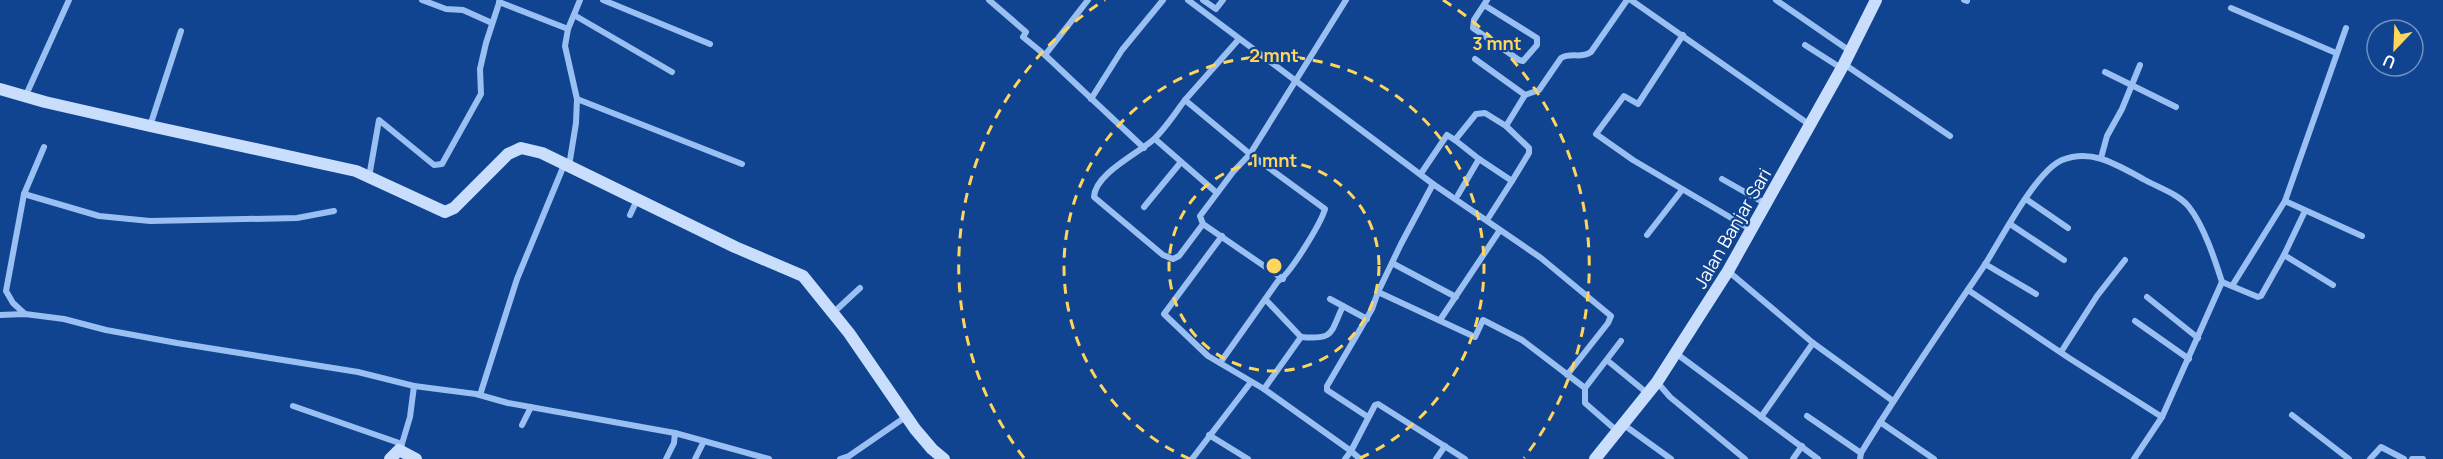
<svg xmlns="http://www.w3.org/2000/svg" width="2443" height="459" viewBox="0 0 2443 459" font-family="Manrope,sans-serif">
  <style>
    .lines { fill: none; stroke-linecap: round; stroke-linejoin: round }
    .street { stroke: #9abff3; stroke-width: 6 }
    .secondary { stroke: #c9defd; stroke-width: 12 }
    .ring { fill: none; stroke: #ffd55c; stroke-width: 3; stroke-dasharray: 10 8 }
    .labels { text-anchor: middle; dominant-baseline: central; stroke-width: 4.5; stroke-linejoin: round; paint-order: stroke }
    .street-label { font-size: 18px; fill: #fff; stroke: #104490 }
    .centre { fill: #ffd55c; stroke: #104490; stroke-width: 3 }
    .ring-label { font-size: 18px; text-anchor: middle; font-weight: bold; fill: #ffd55c; stroke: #104490; stroke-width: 4.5; stroke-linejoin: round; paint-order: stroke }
  </style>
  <rect width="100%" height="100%" fill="#104490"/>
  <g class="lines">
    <!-- street -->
    <g class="street">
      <path d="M422,0l24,9 17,1 29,13"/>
      <path d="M603,0l107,44"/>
      <path d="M989,0l37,32 -3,5 22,18"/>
      <path d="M1088,0l-43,55 99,93"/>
      <path d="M1188,0l245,184"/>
      <path d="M1203,0l13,9 7,-9"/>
      <path d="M1631,0l179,125"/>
      <path d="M1776,0l74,51"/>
      <path d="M1964,0l3,1"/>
      <path d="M499,2l69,27"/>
      <path d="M1484,5l53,33v7l-14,16 -4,-1 -46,-32 1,-8 13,-20"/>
      <path d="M2231,8l105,45"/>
      <path d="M574,15l98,57"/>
      <path d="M1683,35l-45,69 -14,-8 -28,38 37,26 117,69"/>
      <path d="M1805,45l36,23"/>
      <path d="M1475,59l50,36"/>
      <path d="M1844,64l106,72"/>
      <path d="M2105,72l71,35"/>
      <path d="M26,95l43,-95"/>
      <path d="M577,99l165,65"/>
      <path d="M1091,99l31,-49 41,-50"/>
      <path d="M1185,100l54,-61"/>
      <path d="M150,126l31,-95"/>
      <path d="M1155,139l62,54"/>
      <path d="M2101,158l6,-22 15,-27 18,-44"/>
      <path d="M1479,159l-24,-19 21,-26 9,-1 21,13 19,-31 14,-5 22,-32c10,-6 20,1 30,-6l36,-52"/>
      <path d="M569,166l7,-43 1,-24 -12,-53 3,-17 12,-29"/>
      <path d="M1422,172l25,-37 8,5"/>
      <path d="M369,177l10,-57 55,45 8,-1 39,-70 -1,-25 6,-26 14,-43"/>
      <path d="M1722,179l44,25"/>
      <path d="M24,194l75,22 51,5 147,-3 37,-7"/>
      <path d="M1458,195l21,-36 33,22 17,-28v-5l-23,-22"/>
      <path d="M2026,199l42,29"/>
      <path d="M2285,201l77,35"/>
      <path d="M1144,207l37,-45"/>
      <path d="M630,215l7,-15"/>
      <path d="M1489,217l23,-36"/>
      <path d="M1203,224l-24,32 -6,3 -10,-4 -69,-58c1,-23 43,-43 59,-57 12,-11 22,-27 32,-40l65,54 75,55c-4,14 -36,67 -47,72l-58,82"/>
      <path d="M2010,224l54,36"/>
      <path d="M1647,235l35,-45"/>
      <path d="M1222,236l-58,78 44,42 56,33 87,62 -6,8"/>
      <path d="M2284,255l21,-44"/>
      <path d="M1392,263l64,34"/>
      <path d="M1985,264l51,30"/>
      <path d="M1728,271l85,72 80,58"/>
      <path d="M1283,279l-80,-55 -3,-8 33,-44 17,-18 96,-154"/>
      <path d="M2222,282l36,15 3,-1 23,-41 49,30"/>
      <path d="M2232,286l53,-85 61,-173"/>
      <path d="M1968,290l101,68 93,59"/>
      <path d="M2147,297l51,41"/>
      <path d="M1330,299l37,20"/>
      <path d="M833,313l27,-25"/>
      <path d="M25,314l-12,-11 -7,-12 18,-97 20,-47"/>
      <path d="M0,315l25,-1 39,5 42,11 71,13 181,29 56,14 62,8 32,9 167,30 94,26"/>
      <path d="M1440,320l60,-90"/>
      <path d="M2135,321l54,38"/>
      <path d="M1301,337c34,3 29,-4 42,-31"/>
      <path d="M2061,352l36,-56 28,-36"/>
      <path d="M1677,354l141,105"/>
      <path d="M1608,361l39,32"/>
      <path d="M1567,375l41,-52 3,-7 -70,-58 -108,-74 -32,60 -23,48 97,45 8,-17 39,20 63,48"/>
      <path d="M1657,382l13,15 75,62"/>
      <path d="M1264,389l37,-52 -35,-37"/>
      <path d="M480,395l37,-116 47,-114"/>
      <path d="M293,406l109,38"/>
      <path d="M2292,415l57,44"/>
      <path d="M1807,416l54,37"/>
      <path d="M1368,417l-41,-27v-4l45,-77 6,-17"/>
      <path d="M1761,417l52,-74"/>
      <path d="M1880,422l54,37"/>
      <path d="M522,425l9,-18"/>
      <path d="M1624,425l47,34"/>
      <path d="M1617,431l-32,-28v-15l36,-47"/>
      <path d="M1209,435l39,24"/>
      <path d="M401,447l9,-30 4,-31"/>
      <path d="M666,459l8,-16 1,-10"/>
      <path d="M695,459l9,-18"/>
      <path d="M840,459l9,-3 58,-40"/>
      <path d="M1192,459l59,-77"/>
      <path d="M1360,459l-9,-8 24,-46 3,-1 87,55"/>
      <path d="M1436,459l9,-13"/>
      <path d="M1793,459l9,-13"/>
      <path d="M1860,459l1,-6c39,-64 81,-125 123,-187 17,-26 51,-94 78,-106 30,-12 55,5 81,19 14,8 36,15 46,28 15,19 26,53 33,75l-60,135 -28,42"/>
      <path d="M2370,459l11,-12 23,12"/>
      <path d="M2412,459h11"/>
    </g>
    <!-- secondary -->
    <g class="secondary">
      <path d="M0,89l45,13 105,24 206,45 89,41 9,-4 54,-54 13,-6 21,5 193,94 68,29 46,57 66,96 17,20 12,10"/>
      <path d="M390,459l9,-9 17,9"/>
      <path d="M1595,459l62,-77 71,-111 116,-207 32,-64"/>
    </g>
  </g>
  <!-- distance rings -->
  <g class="ring">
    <circle cx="1274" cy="266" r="105"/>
    <path d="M1190 459A210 210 0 1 1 1358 459"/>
    <path d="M1024 458A315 315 0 0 1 1105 0M1443 0A315 315 0 0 1 1524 458"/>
  </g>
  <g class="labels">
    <!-- street labels -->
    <g class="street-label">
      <text transform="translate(1732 228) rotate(-60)">Jalan Banjar Sari</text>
    </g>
  </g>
  <circle cx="1274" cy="266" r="9" class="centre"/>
  <g class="ring-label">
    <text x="1497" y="50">3 mnt</text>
    <text x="1274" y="62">2 mnt</text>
    <text x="1274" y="167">1 mnt</text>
  </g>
  <!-- north arrow -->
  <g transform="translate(2395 48) rotate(203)"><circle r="28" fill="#104490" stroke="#708fbc" stroke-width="1.5"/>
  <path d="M0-4.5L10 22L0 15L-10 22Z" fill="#ffd55c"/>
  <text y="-9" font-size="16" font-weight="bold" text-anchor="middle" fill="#ffffff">U</text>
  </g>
</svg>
